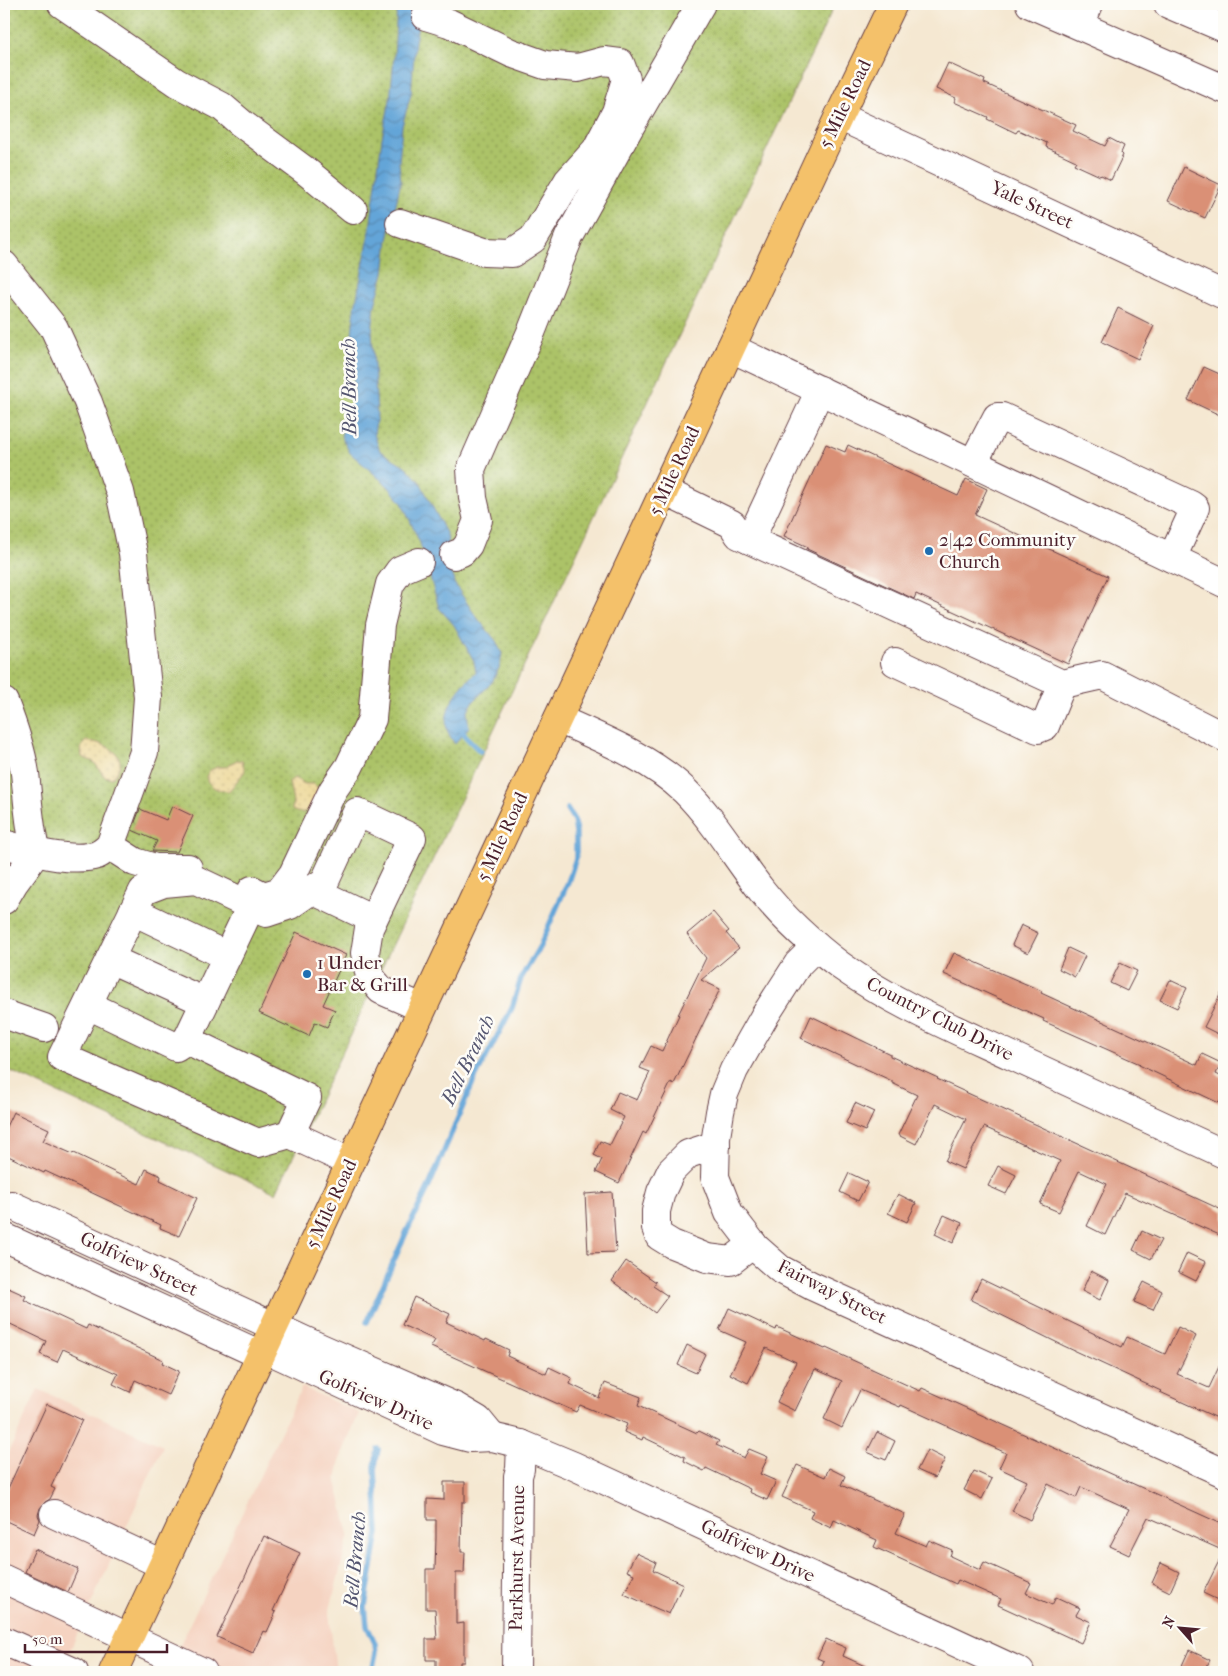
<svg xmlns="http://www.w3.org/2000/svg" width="1228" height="1676" viewBox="0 0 1228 1676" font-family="'IM FELL French Canon',serif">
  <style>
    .built { fill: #f5d3c1 }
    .grass { fill: url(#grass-dots); stroke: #7b714a }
    .sand { fill: url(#sand-dots); stroke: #9c7c64 }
    .water { fill: url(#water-waves); stroke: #576282 }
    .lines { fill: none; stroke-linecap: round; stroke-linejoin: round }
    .stream { stroke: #64a5d8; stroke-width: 5.5 }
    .building { fill: #da9076 }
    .minor-casing { stroke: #643d44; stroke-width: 30 }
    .major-casing { stroke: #643d44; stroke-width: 30 }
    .minor { stroke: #fff; stroke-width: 28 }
    .major { stroke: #f4c16a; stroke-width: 28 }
    .poi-dot { fill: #1f6fb2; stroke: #fdfcf7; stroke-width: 2 }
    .labels { text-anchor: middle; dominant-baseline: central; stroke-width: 5; stroke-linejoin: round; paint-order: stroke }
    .street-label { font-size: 19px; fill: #4a1f2b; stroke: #fdfcf7 }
    .poi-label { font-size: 19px; fill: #4a1f2b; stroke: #fdfcf7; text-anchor: start }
    .water-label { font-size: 20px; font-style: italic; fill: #545570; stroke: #fdfcf7 }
  </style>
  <defs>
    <pattern id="grass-dots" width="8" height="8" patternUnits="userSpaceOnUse" patternTransform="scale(1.25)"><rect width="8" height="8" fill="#acc368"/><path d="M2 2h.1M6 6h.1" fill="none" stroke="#8e9e56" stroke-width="1.8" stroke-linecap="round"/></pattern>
    <pattern id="sand-dots" width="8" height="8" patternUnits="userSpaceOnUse" patternTransform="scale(1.25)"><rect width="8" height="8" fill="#eeda9e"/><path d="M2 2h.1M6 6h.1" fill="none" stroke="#cebb88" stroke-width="1.8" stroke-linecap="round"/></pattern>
    <pattern id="water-waves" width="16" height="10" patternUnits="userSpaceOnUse" patternTransform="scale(1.25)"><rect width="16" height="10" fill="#64a5d8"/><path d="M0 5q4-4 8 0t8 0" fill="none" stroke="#5486af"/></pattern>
  </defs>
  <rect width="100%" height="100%" fill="#fdfcf7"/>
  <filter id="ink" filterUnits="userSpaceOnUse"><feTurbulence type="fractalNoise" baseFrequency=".02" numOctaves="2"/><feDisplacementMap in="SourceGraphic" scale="10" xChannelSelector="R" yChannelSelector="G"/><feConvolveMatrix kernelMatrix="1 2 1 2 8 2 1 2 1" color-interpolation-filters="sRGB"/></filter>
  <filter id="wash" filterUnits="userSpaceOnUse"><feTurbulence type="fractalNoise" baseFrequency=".0096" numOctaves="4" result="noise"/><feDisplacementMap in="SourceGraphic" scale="20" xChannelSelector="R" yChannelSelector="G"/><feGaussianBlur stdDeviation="1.12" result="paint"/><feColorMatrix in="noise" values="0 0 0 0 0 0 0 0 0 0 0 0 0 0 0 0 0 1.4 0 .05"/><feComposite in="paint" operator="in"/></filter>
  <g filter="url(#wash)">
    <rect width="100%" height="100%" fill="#f5e8d2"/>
    <!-- built -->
    <g class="built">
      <path d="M302,1387l57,26 -19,46 -4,22 13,53 -20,79 7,59h-169z"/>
      <path d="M38,1389l125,57 -103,226h-56v-209z"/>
    </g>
    <!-- grass -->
    <path class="grass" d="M4,4h831l-559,1189 -272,-125z"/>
    <!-- sand -->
    <g class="sand">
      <path d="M86,741c20,1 48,16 26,37l-8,-2 -10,-14 -12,-5 -1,-10z"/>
      <path d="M237,760l5,1 3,10 -16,20c-9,0 -20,-3 -23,-14l3,-6 8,-4h8z"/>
      <path d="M294,778l11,6h9l7,6c-7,12 -12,29 -29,20l1,-8 -4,-20z"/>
    </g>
    <!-- water -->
    <path class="water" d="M397,4h25l-7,37 -4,53 -9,32 -3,37 2,18 -13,59 -4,33 -9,32 -3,27 4,65 1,18 -3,19 6,17 25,15 15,16 27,53 7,48 21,32 21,26 6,13 -3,14 -7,14 -19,20 -6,11 2,14 -14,17c-3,-4 -6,-10 -8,-14 -5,-23 14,-44 29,-58l-2,-11 -20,-36 -15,-17 -19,-65 -18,-40 -14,-17 -38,-33 -9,-17 13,-44 -3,-50 4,-35 14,-71 13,-98 8,-38 4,-42z"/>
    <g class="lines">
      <!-- stream -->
      <g class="stream">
        <path d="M461,728l4,8 15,15"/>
        <path d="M367,1322l39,-89 24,-49 44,-104 38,-72 9,-30 19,-32 28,-64 8,-24v-25l-2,-13 -7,-11"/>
        <path d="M372,1672l4,-19 -1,-10 -8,-17 -2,-20 13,-73 -3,-67 3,-17"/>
      </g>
    </g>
    <g id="blocks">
      <!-- building -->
      <g class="building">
        <path d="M948,63l37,17 -1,3 92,42 -3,6 32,15 4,-8 15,8 -3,7 2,2 -12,25 -10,-5 -1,1 -26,-12 2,-3 -30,-14 1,-4 -29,-13 -2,3 -29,-14 1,-2 -34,-15 2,-4 -20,-9z"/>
        <path d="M1184,167l37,18 -16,33 -37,-17z"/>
        <path d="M1118,308l36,18 -16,33 -36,-17z"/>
        <path d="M1204,367l20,9v41l-36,-17z"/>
        <path d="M826,444l19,8 3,-7 110,51 8,-17 21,10 -12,26 133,61 -40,88 -152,-70 -2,5 -107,-50 1,-2 -24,-11z"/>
        <path d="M172,806l21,10 -16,36 -25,-1 5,-10 -25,-11 8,-21 26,11z"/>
        <path d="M713,912l16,19 -3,2 13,15 -38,32 19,9 -46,95 -3,-2 -25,52 -3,-2 -24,51 -23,-11 6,-13 -8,-4 6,-14 10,4 14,-28 -14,-7 8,-18 19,8 13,-28 -10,-4 11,-22 11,5 17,-36h-1l28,-57 -19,-24z"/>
        <path d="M1021,925l17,8 -10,20 -16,-8z"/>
        <path d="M296,932l50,23 -23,50 12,5 -8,17 -12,-5 -6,14 -50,-23z"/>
        <path d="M1068,948l17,8 -10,21 -16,-8z"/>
        <path d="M954,953l88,38 -1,2 156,72 5,-11 19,9 -5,11 8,4v15l-5,10 -80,-38 1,-1 -97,-43 1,-2 -100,-45z"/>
        <path d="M1120,963l17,8 -10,20 -17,-8z"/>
        <path d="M1170,980l17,8 -10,20 -17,-8z"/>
        <path d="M1224,987v50l-20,-10z"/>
        <path d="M811,1016l79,38v2l48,22 -1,1 287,132v26l-99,-44 -20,42 -18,-9 20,-42 -28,-13 -20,41 -19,-8 20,-43 -76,-34 -21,42 -18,-8 21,-42 -31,-15 -19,40 -18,-9 19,-40 -25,-12v-2l-91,-43z"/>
        <path d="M855,1103l19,9 -9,19 -19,-8z"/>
        <path d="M13,1112l36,17 -6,12 30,13 1,-1 65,31 7,-15 15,7 -1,4 37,18 -18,38 -19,-8 1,-3 -116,-54 -1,2 -40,-19v-23z"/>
        <path d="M998,1166l18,9 -10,19 -18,-8z"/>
        <path d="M849,1173l19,9 -10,19 -18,-9z"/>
        <path d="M612,1192l4,60 -28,1 -3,-59z"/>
        <path d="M898,1194l18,9 -9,19 -19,-9z"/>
        <path d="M944,1215l18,8 -9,20 -18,-9z"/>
        <path d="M1142,1231l19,9 -10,19 -18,-9z"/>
        <path d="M1187,1253l19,9 -10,19 -18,-9z"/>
        <path d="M626,1261l30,21 -3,4 15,10 -13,17 -43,-32z"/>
        <path d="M1091,1271l18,9 -9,20 -18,-9z"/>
        <path d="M981,1279l141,68 5,-10 38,17 13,-27 18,9 -19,38 32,14 15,-32v65l-64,-29 1,-1 -97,-45 -93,-46z"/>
        <path d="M1144,1282l18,9 -9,19 -19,-8z"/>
        <path d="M4,1286l22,10 -2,4 62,29 2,-4 75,35 -1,3 17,8 -11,24 -33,-15 -5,12 -17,-8 5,-10 -55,-25 -6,13 -17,-8 6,-13 -42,-20z"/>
        <path d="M414,1297l36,17 -4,8 39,19 1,-2 23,11 -2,6 39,18 3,-7 23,11 -2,6 29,14 6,-15 36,14 -3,9 59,27 2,-2 20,10 -3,4 28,13 5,-9 19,8 -8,17 16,7 -9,19 -18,-8 1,-3 -44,-21 -2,3 -20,-10 1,-4 -42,-20 -1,3 -18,-8 3,-8 -47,-19 -4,7 -145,-65 4,-7 -33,-15z"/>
        <path d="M729,1308l47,22 1,-3 48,22 1,-1 94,43 2,-3 302,137v78l-21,-10 21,-42 -76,-34 -19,38 -19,-9 19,-37 -48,-22 -5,11 -28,-14 -18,36 -18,-9 15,-30 -28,-13 7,-15 -105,-48 -1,2 -40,-17 -18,38 -18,-9 18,-38 -27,-12 -20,42 -18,-9 19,-40 -30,-14 -18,35 -18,-9 16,-32 -27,-12z"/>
        <path d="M687,1345l18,9 -9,19 -18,-8z"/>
        <path d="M47,1404l35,16 -31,67 4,2 -5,10 -5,3 -5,6 -2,7 2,5 -6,14 -30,-14v-23z"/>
        <path d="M877,1432l18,9 -9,19 -19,-8z"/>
        <path d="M927,1450l18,9 -10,19 -18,-8z"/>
        <path d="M797,1465l28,12 4,-9 16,8 -4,9 64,29 -9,19 30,13 3,-6 23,10 -2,6 30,14 4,-8 47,21 -5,10 26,12 4,-8 24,11 -4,7 15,7 -10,21 -83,-38 3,-6 -43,-19 -2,4 -82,-37 3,-7 -43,-20 -3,8 -21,-10 3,-7 -31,-14z"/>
        <path d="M974,1471l18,8 -10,20 -18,-9z"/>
        <path d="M444,1482h21v20h-3l-1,50h4l-1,21h-8v51l8,-1v39h-4v10h-24v-12h-10v-21h11l-2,-30h-9v-40h9l1,-31v-18h-9v-21l17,1z"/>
        <path d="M264,1536l36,17 -27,58 3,1 -9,20 -4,-1 -10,22 -36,-16z"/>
        <path d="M35,1549l43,20 -10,23 -43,-20z"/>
        <path d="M636,1553l20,9 -3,8 30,14 -14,30 -45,-20 10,-20 -7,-3z"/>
        <path d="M1161,1563l18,9 -9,20 -18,-9z"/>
        <path d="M826,1639l20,9 -3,8 35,16h-60l6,-11 -7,-3z"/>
        <path d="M1189,1650l21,10 -6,12h-25z"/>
      </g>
    </g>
  </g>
  <g filter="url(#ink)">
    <use href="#blocks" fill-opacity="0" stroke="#643d44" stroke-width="1"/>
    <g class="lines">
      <!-- minor casing -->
      <g class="minor-casing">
        <g id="minor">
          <path d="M62,4l115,79 44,23 20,17 66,49 46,38"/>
          <path d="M1030,4l194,85"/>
          <path d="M1168,4l56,24"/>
          <path d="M1080,25l9,-21"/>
          <path d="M839,116l385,179"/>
          <path d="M400,223l84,29 28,1 21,-14 35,-58 28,-31 20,-38 10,-33 -6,-16 -16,-2 -26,7 -33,-3 -34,-12 -62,-30 -23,-7"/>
          <path d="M4,265l50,63 34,74 32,90 13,61 15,144 -4,55 -34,94c-4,3 -8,7 -13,9 -25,8 -68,-4 -93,-11"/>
          <path d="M731,348l493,235"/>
          <path d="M973,463l24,-46h5l189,88 4,3 -23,50"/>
          <path d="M664,491l68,33 7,11 323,149 40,-9 122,62"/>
          <path d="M750,540l70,-150"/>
          <path d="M454,555l8,-3 6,-7 10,-25 -5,-22 -2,-29 61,-139 37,-93 59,-107 73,-126"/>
          <path d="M895,662l143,67 7,-3 17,-42"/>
          <path d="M4,702c9,23 17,46 21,71 3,27 4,54 11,80l-22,30 -10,17"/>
          <path d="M558,719c42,19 93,39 127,72 29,29 51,67 77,100 22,28 51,54 79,75 52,37 111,62 169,89 71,33 143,66 214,99"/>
          <path d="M110,846l25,16 20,6h33"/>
          <path d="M252,890l12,6 16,-5 13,-17 40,-84 16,-23 23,-48 8,-94 10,-41 10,-14 19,-8"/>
          <path d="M312,890l61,29"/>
          <path d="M251,906l-64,134 120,58 -17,36"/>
          <path d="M133,911l94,45"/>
          <path d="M816,946l-18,18 -34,53 -30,53 -10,24 -4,18 -4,25 -1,40 14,36 26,34 25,22 32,17 412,187"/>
          <path d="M110,959l95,43"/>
          <path d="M88,1005l88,42 11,-7"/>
          <path d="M4,1014l40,14"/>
          <path d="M716,1145l-28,9 -17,17 -10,21 -5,19v17l3,8 13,8 35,14 24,3 22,-17"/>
          <path d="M350,1162l-60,-28 -32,9 -196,-86 81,-166 21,-8 32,-3 70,33 24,-8 35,-24 32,-69 55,26 -43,90 -4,25 5,24 11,13 41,18"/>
          <path d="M4,1207l7,-2 310,143 135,59 22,13 14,17"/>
          <path d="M4,1237l257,118"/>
          <path d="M264,1348l179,83 27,7 22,-1 29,7 53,22 446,206"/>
          <path d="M54,1514l109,51"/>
          <path d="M4,1579l199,93"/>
          <path d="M4,1641l70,31"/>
          <path d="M516,1672l2,-196 2,-7 1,-25"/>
        </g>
      </g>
      <!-- major casing -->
      <g class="major-casing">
        <path id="major" d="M113,1672l726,-1556 54,-112"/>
      </g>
      <!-- minor -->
      <use href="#minor" class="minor"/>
      <!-- major -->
      <use href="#major" class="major"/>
    </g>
  </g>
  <!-- markers -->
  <g class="poi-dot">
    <circle cx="929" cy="551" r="5"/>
    <circle cx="307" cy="974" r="5"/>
  </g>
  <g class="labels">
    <!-- street labels -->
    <g class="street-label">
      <text transform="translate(845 104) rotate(-64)">5 Mile Road</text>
      <text transform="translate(1032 205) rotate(25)">Yale Street</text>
      <text transform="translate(674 471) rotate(-65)">5 Mile Road</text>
      <text transform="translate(502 837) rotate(-65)">5 Mile Road</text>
      <text transform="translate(940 1019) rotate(27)">Country Club Drive</text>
      <text transform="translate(331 1204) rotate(-65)">5 Mile Road</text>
      <text transform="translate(139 1264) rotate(25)">Golfview Street</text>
      <text transform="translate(832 1292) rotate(27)">Fairway Street</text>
      <text transform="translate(376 1400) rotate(24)">Golfview Drive</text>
      <text transform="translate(758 1551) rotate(25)">Golfview Drive</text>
      <text transform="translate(517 1558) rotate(-89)">Parkhurst Avenue</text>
    </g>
    <!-- poi labels -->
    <g class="poi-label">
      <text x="939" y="540">2|42 Community<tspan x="939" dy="22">Church</tspan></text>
      <text x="317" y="963">1 Under<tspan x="317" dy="22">Bar &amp; Grill</tspan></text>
    </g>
    <!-- water labels -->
    <g class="water-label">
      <text transform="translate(349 387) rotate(-91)">Bell Branch</text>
      <text transform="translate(468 1060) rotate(-64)">Bell Branch</text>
      <text transform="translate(355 1560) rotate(-85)">Bell Branch</text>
    </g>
  </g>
  <!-- margin -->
  <rect width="1228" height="1676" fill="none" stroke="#fdfcf7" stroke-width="20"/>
  <!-- north arrow -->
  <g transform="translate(1180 1628) rotate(297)" stroke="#fdfcf7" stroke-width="4" paint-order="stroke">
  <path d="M0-4L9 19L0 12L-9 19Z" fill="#4a1f2b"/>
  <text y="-8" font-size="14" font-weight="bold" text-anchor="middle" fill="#4a1f2b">N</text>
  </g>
  <!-- scale -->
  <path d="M25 1644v8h142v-8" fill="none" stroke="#4a1f2b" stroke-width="2.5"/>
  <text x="32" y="1644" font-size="15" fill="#4a1f2b" stroke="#fdfcf7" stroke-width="4" paint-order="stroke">50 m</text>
</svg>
